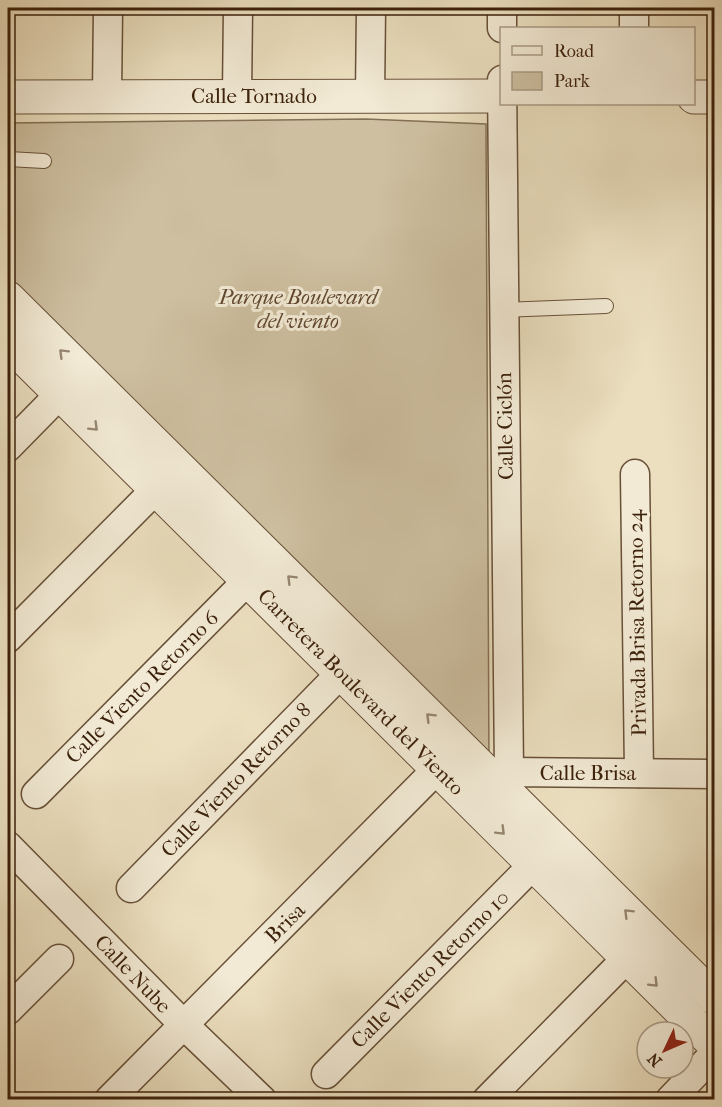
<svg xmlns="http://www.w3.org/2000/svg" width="722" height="1107" viewBox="0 0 722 1107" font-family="'IM FELL French Canon',serif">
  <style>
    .green { fill: #cdbfa0; stroke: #847056; stroke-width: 1.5 }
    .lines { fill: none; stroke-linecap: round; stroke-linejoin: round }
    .service-casing { stroke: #685038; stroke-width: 16 }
    .minor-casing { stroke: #685038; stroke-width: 31 }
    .tertiary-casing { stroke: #685038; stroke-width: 35 }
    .service { stroke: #f2ead5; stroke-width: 14 }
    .minor { stroke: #f2ead5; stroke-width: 28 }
    .tertiary { stroke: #f2ead5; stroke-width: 33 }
    .oneway { stroke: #978670 }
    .labels { text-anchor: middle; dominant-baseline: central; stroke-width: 6; stroke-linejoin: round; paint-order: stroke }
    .street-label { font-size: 21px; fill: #3c210b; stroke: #f2ead5 }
    .park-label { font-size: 21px; font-style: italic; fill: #604830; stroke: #f2ead5 }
  </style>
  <rect width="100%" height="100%" fill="#ebdfbf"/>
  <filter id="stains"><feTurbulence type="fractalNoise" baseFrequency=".00333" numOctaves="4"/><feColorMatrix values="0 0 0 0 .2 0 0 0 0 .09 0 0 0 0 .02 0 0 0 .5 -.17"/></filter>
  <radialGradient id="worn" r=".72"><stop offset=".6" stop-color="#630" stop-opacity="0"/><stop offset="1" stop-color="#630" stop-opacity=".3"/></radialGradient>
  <!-- green -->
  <path class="green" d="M366,119l120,5 3,642 -481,-479v-164z"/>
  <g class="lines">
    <!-- service casing -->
    <g class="service-casing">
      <g id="service">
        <path d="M8,159l36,2"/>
        <path d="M504,310l102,-4"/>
      </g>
    </g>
    <!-- minor casing -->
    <g class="minor-casing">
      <g id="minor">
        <path d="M634,8v20"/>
        <path d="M502,28v-20"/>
        <path d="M502,80l7,692"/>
        <path d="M107,95l1,-87"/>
        <path d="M237,96l1,-88"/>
        <path d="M370,96l1,-88"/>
        <path d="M8,447l52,-53"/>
        <path d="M635,474l4,299"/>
        <path d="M8,638l148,-149"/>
        <path d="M497,785l12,-13 205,2"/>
        <path d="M36,794l212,-214"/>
        <path d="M8,846l176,179 78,75"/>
        <path d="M131,888l210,-215"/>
        <path d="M8,1010l51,-51"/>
        <path d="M326,1074l208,-210"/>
        <path d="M109,1100l343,-346"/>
        <path d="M487,1100l141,-143"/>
        <path d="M670,1100l44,-46"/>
      </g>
    </g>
    <!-- tertiary casing -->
    <g class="tertiary-casing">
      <g id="tertiary">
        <path d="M8,97l494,-1"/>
        <path d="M694,97h20"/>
        <path d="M8,298l706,700"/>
        <path d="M8,342l706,702"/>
      </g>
    </g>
    <!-- service -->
    <use href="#service" class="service"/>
    <!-- minor -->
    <use href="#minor" class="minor"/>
    <!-- tertiary -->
    <use href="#tertiary" class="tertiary"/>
  </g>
  <!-- one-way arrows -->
  <defs><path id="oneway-chevron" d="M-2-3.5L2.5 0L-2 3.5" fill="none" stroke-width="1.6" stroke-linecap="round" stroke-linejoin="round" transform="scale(1.5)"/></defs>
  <g class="oneway">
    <use href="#oneway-chevron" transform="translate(63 353) rotate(-135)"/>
    <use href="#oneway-chevron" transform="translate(94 427) rotate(45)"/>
    <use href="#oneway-chevron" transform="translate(291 579) rotate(-135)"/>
    <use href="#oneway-chevron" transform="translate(430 717) rotate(-135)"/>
    <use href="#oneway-chevron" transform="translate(501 831) rotate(45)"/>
    <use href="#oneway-chevron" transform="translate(628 913) rotate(-135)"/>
    <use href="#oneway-chevron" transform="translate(654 983) rotate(45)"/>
  </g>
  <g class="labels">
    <!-- street labels -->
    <g class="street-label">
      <text x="254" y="96">Calle Tornado</text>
      <text transform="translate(505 426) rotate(-91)">Calle Ciclón</text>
      <text transform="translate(637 623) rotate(-91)">Privada Brisa Retorno 24</text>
      <text transform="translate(142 687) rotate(-45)">Calle Viento Retorno 6</text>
      <text transform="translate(361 692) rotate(45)">Carretera Boulevard del Viento</text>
      <text x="588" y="773">Calle Brisa</text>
      <text transform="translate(236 780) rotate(-46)">Calle Viento Retorno 8</text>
      <text transform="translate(285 923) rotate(-45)">Brisa</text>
      <text transform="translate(430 969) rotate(-45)">Calle Viento Retorno 10</text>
      <text transform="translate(133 974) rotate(46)">Calle Nube</text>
    </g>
    <!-- park labels -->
    <g class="park-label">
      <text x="298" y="297">Parque Boulevard<tspan x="298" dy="24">del viento</tspan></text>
    </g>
  </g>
  <!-- margin -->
  <rect width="722" height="1107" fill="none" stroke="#ebdfbf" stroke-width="30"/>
  <rect x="9" y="9" width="704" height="1089" fill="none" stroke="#3c210b" stroke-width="3"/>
  <rect x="15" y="15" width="692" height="1077" fill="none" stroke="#3c210b" stroke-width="1.5"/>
  <!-- legend -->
  <rect x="500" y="27" width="195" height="78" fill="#f2ead5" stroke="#a99a84" stroke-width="1.5"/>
  <rect x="512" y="46" width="30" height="9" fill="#f2ead5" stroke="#a99a84" stroke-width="1.5"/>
  <text x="554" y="57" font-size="18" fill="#3c210b">Road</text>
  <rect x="512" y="72" width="30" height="18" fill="#cdbfa0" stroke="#a99a84" stroke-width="1.5"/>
  <text x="554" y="87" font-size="18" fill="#3c210b">Park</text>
  <!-- north arrow -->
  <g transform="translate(665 1050) rotate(226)"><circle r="28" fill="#f2ead5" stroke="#a99a84" stroke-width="1.5"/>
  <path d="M0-4.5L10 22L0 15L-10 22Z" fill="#8f2418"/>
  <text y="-9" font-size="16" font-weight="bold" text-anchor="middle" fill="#3c210b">N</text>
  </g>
  <rect width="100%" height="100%" filter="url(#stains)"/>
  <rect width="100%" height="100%" fill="url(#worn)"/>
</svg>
